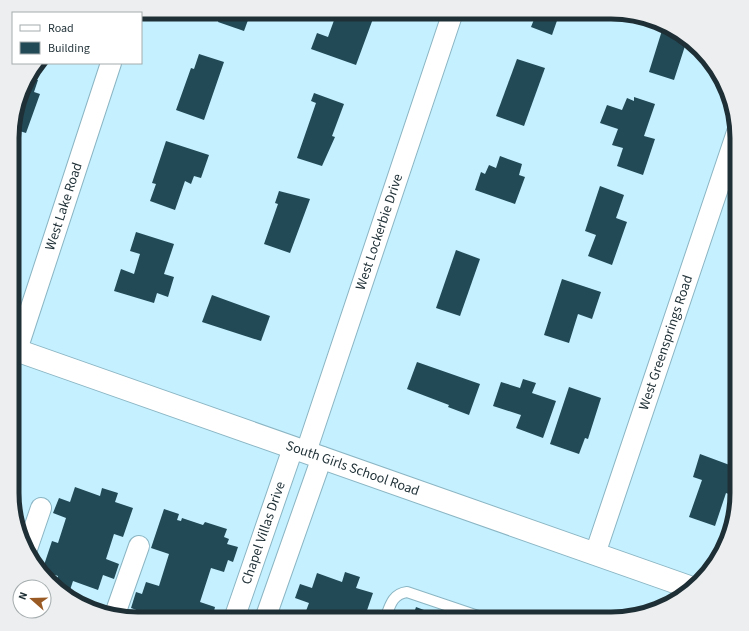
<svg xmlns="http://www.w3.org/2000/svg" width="749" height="631" viewBox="0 0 749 631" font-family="'Source Sans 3',sans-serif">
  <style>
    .building { fill: #224a56 }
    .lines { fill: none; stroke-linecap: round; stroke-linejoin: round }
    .service-casing { stroke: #8bb5c3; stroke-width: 12 }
    .minor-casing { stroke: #8bb5c3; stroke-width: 22 }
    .secondary-casing { stroke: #8bb5c3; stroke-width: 24 }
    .service { stroke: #fff; stroke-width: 10 }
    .minor { stroke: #fff; stroke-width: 20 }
    .secondary { stroke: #fff; stroke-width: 22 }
    .labels { text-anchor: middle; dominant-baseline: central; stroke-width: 4; stroke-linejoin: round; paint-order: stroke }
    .street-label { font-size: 14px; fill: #1e2f35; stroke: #fff }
    .rim { fill: none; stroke: #1e2f35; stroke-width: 5 }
  </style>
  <rect width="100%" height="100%" fill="#c4f0ff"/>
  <!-- building -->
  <g class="building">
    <path d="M221,12h30l-7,19 -26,-9z"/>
    <path d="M337,12h26l11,4 -18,49 -45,-16 6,-16 11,4z"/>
    <path d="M537,12h23l-8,23 -21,-8z"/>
    <path d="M664,24l26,18 -1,5 -4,-1 -11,34 -25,-8z"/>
    <path d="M199,54l25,8 -20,58 -28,-10 15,-42 3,1z"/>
    <path d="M517,59l28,9 -21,58 -28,-10z"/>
    <path d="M28,77l10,3 -4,12 6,2 -14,39 -13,-4v-8z"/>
    <path d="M314,93l30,11 -12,32 3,1 -13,29 -25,-8 19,-55 -5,-2z"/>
    <path d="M634,97l21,7 -11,32 11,3 -12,36 -26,-9 6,-18 -11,-3 6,-16 -18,-6 7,-18 15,5 5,-12 7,3z"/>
    <path d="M166,141l43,14 -8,23 -7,-2 -3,8 -6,-3 -10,29 -25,-9 6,-17 -4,-1z"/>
    <path d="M500,156l22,8 -3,11 6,2 -10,27 -40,-14 6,-18 4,2 4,-9 7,3z"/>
    <path d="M600,186l24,9 -8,23 11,4 -15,43 -24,-9 8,-21 -11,-4z"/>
    <path d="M279,191l31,8 -20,54 -26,-9 14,-40 -3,-1z"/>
    <path d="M136,232l38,12 -10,30 10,3 -6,20 -11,-4 -3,10 -40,-12 7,-22 13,5 6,-20 -10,-3z"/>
    <path d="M456,250l24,9 -20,57 -24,-8z"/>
    <path d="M562,279l39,13 -9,27 -14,-5 -9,29 -25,-8z"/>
    <path d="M212,295l58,21 -9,25 -59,-19z"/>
    <path d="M737,344v21l-7,-2z"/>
    <path d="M417,362l63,22 -11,31 -21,-8 1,-2 -42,-16z"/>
    <path d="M523,379l13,4 -4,10 24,8 -13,37 -27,-10 5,-13 -28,-9 8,-24 19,6z"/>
    <path d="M569,387l32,11 -13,41 -3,-1 -6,16 -29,-10z"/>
    <path d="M700,454l35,13 -1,3 3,1 -1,26 -10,-4 -11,33 -26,-9 13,-37 -9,-3z"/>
    <path d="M75,487l25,9 2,-8 16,5 -3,9 18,6 -10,29 -9,-3 -8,25 13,5 -5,15 -11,-4 -5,15 -25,-9 -3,9 -15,-5 3,-9 -16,-5 10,-30 6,2 8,-25 -13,-5 6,-15 11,4z"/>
    <path d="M164,509l15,5 -2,6 4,1 1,-3 21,7 2,-3 22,7 -3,8 5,2 -2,5 11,3 -5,15 -5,-2 -4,12 -13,-4 -11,34 15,5 -3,12h-67l-5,-2 2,-5 -11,-4 5,-16 6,2 4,-12 13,4 10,-32 -18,-6z"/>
    <path d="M345,572l15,5 -4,11 17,5 -9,26 -5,-2 -1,2h-55l6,-16 -14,-5 5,-14 12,4 5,-15 25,9z"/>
    <path d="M416,607l16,6 -1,6h-24l1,-2 4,2z"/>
  </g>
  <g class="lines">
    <!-- service casing -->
    <g class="service-casing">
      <path id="service" d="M385,619c5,-13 7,-25 22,-27l74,25"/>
    </g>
    <!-- minor casing -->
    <g class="minor-casing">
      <g id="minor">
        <path id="s1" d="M17,350l94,-287"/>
        <path id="s2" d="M306,452l147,-440"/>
        <path d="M27,549l14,-41"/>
        <path id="s3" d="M595,554l142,-422"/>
        <path d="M115,614l24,-68"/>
        <path id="s4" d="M234,619l59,-171"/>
        <path d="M265,619l57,-162"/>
      </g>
    </g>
    <!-- secondary casing -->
    <g class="secondary-casing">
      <g id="secondary">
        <path id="s5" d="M13,349l679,239"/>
      </g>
    </g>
    <!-- service -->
    <use href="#service" class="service"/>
    <!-- minor -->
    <use href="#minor" class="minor"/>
    <!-- secondary -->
    <use href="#secondary" class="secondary"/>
  </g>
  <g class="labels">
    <!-- street labels -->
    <g class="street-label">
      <text stroke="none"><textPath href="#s1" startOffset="151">West Lake Road</textPath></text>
      <text stroke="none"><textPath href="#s2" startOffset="232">West Lockerbie Drive</textPath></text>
      <text stroke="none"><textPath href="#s3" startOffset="223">West Greensprings Road</textPath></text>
      <text stroke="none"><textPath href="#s5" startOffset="360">South Girls School Road</textPath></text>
      <text stroke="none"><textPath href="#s4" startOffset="91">Chapel Villas Drive</textPath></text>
    </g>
  </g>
  <!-- crop -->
  <path d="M0 0H749V631H0ZM138 19H611A119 119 0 0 1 730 138V493A119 119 0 0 1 611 612H138A119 119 0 0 1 19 493V138A119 119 0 0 1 138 19Z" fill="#edeeef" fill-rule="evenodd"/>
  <path class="rim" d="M138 19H611A119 119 0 0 1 730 138V493A119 119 0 0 1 611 612H138A119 119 0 0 1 19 493V138A119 119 0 0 1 138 19Z"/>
  <!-- legend -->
  <rect x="12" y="12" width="130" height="52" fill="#ffffff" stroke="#a5acae"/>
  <rect x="20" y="25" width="20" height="6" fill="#ffffff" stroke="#a5acae"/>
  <text x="48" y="32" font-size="12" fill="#1e2f35">Road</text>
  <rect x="20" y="42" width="20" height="12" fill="#224a56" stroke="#a5acae"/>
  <text x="48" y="52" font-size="12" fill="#1e2f35">Building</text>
  <!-- north arrow -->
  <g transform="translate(32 599) rotate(290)"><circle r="19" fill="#ffffff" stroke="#a5acae"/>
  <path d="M0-3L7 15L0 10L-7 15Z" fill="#9a5a23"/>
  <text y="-6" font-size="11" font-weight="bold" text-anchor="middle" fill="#1e2f35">N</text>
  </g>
</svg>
